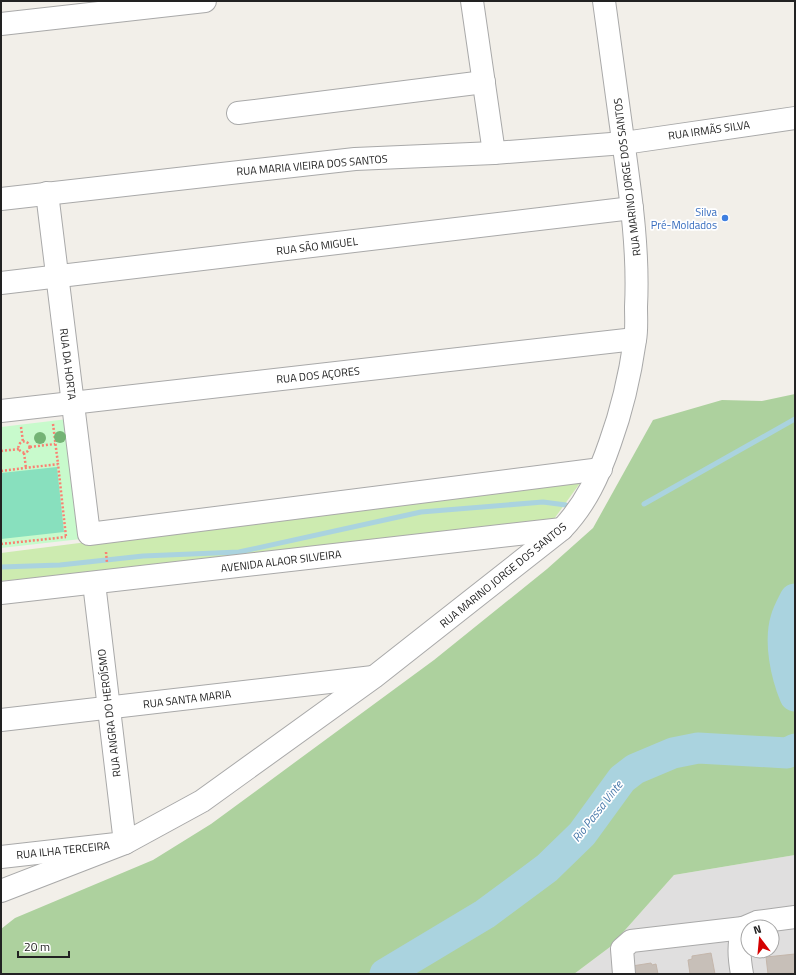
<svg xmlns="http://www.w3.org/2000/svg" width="796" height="975" viewBox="0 0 796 975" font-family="'Titillium Web',sans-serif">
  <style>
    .residential { fill: #e0dfdf; fill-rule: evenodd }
    .grass { fill: #cdebb0 }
    .forest { fill: #add19e }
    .park { fill: #c8facc }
    .pitch { fill: #88e0be }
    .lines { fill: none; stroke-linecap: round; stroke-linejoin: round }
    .stream { stroke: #aad3df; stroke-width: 5 }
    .river { stroke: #aad3df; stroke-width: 31 }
    .building { fill: #c7bfb8; stroke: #c4b6ab }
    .minor-casing { stroke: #a9a9a9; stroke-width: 24 }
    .path { stroke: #fa8072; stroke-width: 2.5; stroke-dasharray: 2 2; stroke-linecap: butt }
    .minor { stroke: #fff; stroke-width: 22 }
    .tree { fill: #74b475 }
    .shop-dot { fill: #3f7fe0; stroke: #fff; stroke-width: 1.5 }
    .labels { text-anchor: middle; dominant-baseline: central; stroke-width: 3.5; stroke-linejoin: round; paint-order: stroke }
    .street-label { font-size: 11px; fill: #222; stroke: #fff }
    .shop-label { font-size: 11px; fill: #366cbe; stroke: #fff; text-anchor: end }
    .water-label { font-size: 12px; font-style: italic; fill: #4a7aab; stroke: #fff }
  </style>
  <rect width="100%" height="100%" fill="#f2efe9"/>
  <!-- residential -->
  <path class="residential" d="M795,855v119h-221l36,-27 64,-72zM748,927h24v24h-24z"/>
  <!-- grass -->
  <path class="grass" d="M583,479l-29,40 -402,47 -151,15v-28z"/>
  <!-- forest -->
  <path class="forest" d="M795,394v461l-121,20 -64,72 -36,27h-573v-45l14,-11 138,-58 58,-36 223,-164 113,-91 46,-41 60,-108 69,-20 40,1z"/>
  <!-- park -->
  <path class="park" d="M68,419l13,120 -80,9v-121z"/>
  <!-- pitch -->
  <path class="pitch" d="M57,467l7,65 -63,7v-66z"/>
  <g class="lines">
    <!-- stream -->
    <g class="stream">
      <path d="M644,504l151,-85"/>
      <path d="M1,567l59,-2 83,-9 96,-4 182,-40 122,-10 23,3"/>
    </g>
    <!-- river -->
    <g class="river">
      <path d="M795,599c-3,6 -7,13 -9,20 -7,23 0,55 9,77"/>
      <path d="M385,974l100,-60 62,-46 35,-34 40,-55 13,-10 38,-16 25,-5 89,5 8,-4"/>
    </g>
  </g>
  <!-- building -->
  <g class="building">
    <path d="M711,953l4,21h-25l-2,-14 4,-1v-3z"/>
    <path d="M795,954v19l-27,1 -2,-17z"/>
    <path d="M651,963l1,2 4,-1 2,10h-25l-1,-8z"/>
  </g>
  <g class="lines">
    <!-- minor casing -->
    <g class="minor-casing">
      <g id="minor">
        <path d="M472,1l22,152"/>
        <path d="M1,24l204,-23"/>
        <path d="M238,113l246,-31"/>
        <path d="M47,193l42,341 512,-65"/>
        <path d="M1,199l354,-40 139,-6 130,-10 171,-25"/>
        <path d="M1,283l631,-75"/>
        <path d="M1,411l634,-72"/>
        <path d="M1,593l561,-64"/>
        <path d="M1,720l372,-43"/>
        <path d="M1,857l124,-14 -31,-260"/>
        <path d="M1,891l124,-48 77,-42 172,-124 188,-148c24,-25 37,-54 48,-86 12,-33 20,-68 25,-103 2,-11 1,-22 1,-33 3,-59 -6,-116 -14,-174 -6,-44 -12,-88 -18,-132"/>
        <path d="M624,974l-2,-25 9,-8 112,-13"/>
        <path d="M742,974c-3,-17 -4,-30 1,-46l14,-6 38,-5"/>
      </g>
    </g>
    <!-- path -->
    <g class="path">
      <path d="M53,424l5,40"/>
      <path d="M21,427l2,15"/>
      <circle cx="24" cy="447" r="5.5"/>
      <path d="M30,447l25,-3"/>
      <path d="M1,451l18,-2"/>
      <path d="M24,453l2,15"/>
      <path d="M1,471l57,-7 8,73"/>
      <path d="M1,544l65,-7"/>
      <path d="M106,552l1,11"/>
    </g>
    <!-- minor -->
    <use href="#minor" class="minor"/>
  </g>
  <!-- trees -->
  <g class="tree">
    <circle cx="60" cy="437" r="6"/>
    <circle cx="40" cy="438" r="6"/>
  </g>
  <!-- markers -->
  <circle class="shop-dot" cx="725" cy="218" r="4"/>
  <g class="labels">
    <!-- street labels -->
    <g class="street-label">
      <text transform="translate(709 130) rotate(-8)">RUA IRMÃS SILVA</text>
      <text transform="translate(312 165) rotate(-5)">RUA MARIA VIEIRA DOS SANTOS</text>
      <text transform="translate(627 177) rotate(-97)">RUA MARINO JORGE DOS SANTOS</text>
      <text transform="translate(317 246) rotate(-7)">RUA SÃO MIGUEL</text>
      <text transform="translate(68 364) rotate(83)">RUA DA HORTA</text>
      <text transform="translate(318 375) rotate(-6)">RUA DOS AÇORES</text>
      <text transform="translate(281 561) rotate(-7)">AVENIDA ALAOR SILVEIRA</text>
      <text transform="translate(503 575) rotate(-39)">RUA MARINO JORGE DOS SANTOS</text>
      <text transform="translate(187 699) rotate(-7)">RUA SANTA MARIA</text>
      <text transform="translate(109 713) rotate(-97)">RUA ANGRA DO HEROÍSMO</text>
      <text transform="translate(63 850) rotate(-6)">RUA ILHA TERCEIRA</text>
    </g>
    <!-- shop labels -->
    <g class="shop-label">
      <text x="717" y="212">Silva<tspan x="717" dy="13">Pré-Moldados</tspan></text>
    </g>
    <!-- water labels -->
    <g class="water-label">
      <text transform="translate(597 811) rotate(-52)">Rio Passa Vinte</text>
    </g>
  </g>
  <!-- border -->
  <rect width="796" height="975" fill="none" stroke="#222222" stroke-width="4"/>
  <!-- north arrow -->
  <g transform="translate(760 939) rotate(344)"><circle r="19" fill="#ffffff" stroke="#a7a7a7"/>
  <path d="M0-3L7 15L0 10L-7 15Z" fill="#d40000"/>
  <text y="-6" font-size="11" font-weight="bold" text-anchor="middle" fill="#222222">N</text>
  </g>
  <!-- scale -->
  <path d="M18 951v6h51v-6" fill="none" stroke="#222222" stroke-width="2"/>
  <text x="24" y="951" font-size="12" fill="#222222" stroke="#ffffff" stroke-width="3" paint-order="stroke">20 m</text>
</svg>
